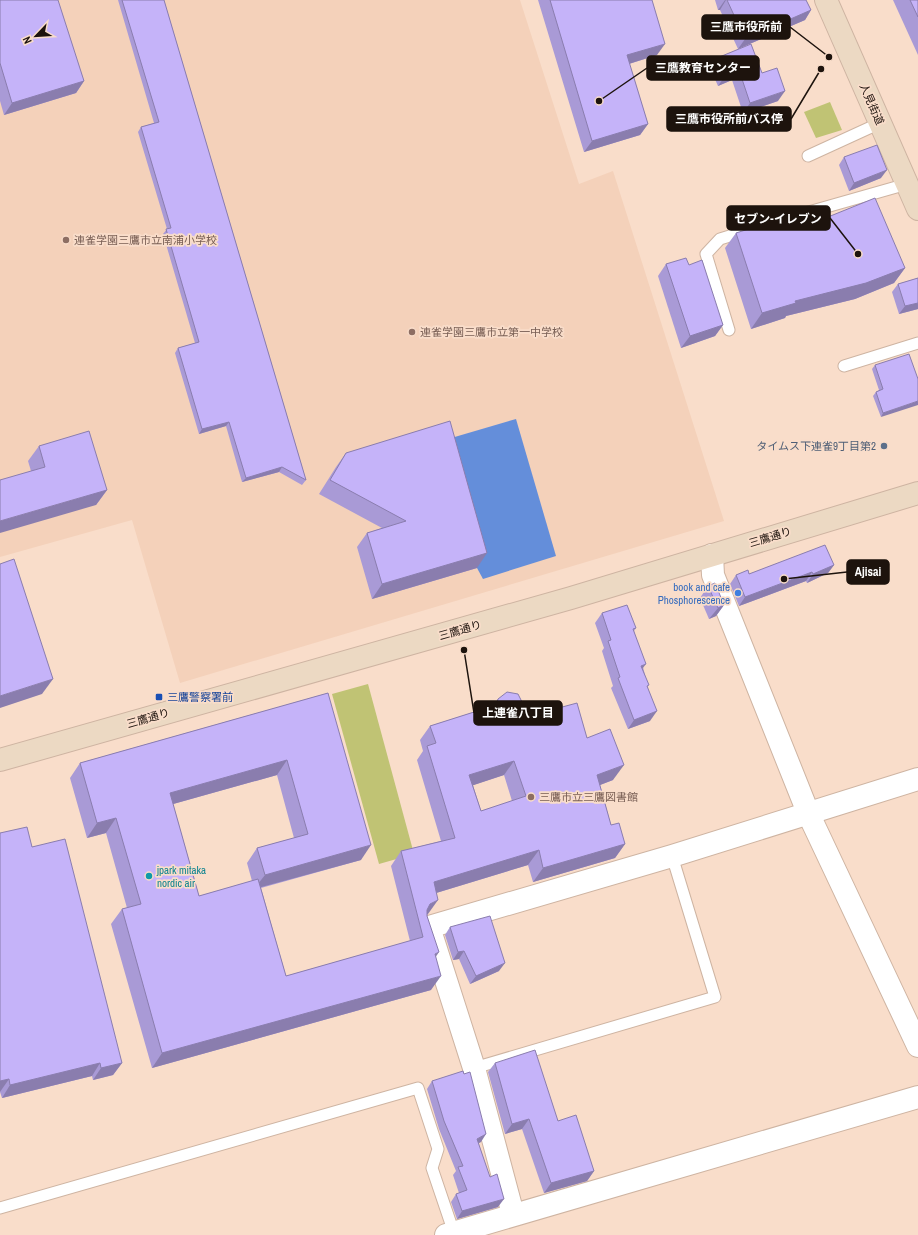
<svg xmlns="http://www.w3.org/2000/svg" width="918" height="1235" viewBox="0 0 918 1235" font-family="'Archivo Narrow','Noto Sans JP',sans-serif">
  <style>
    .built { fill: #f4d1ba }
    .green { fill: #c0c374 }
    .water { fill: #648eda }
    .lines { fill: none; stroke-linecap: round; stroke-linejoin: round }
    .service-casing { stroke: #ceb4a2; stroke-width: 13 }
    .minor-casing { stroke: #ceb4a2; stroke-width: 24 }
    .secondary-casing { stroke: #ceb4a2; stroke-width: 24 }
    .service { stroke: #fff; stroke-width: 11 }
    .minor { stroke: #fff; stroke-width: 22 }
    .secondary { stroke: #ecd9c3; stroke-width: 22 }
    .wall { fill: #a99ad6; fill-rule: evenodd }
    .shaded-wall { fill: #8a7dae }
    .building { fill: #c5b3f9; stroke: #8a7dae; fill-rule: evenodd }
    .education-dot { fill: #8d6e63; stroke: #f9ddca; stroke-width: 1.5 }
    .service-dot { fill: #5c6f8a; stroke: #f9ddca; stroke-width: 1.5 }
    .shop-dot { fill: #3f7fe0; stroke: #f9ddca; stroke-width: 1.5 }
    .transit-dot { fill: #1a4fb4; stroke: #f9ddca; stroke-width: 1.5 }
    .culture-dot { fill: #0f9aa8; stroke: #f9ddca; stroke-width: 1.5 }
    .labels { text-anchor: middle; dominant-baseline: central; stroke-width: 3.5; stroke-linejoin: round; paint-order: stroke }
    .street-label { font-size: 11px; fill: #1d130d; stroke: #f9ddca }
    .education-label { font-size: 11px; fill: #785e54; stroke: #f9ddca; text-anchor: start }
    .service-label { font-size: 11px; fill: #4e5e75; stroke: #f9ddca; text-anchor: end }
    .shop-label { font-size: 11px; fill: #366cbe; stroke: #f9ddca; text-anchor: end }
    .transit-label { font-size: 11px; fill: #164399; stroke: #f9ddca; text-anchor: start }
    .culture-label { font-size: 11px; fill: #0d838f; stroke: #f9ddca; text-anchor: start }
    .leader { fill: none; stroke: #1d130d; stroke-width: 1.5 }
    .callout-dot { fill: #1d130d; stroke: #f9ddca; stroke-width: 1.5 }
    .callout { fill: #1d130d; stroke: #1d130d; stroke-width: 1.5 }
    .callout-label { font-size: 12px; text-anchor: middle; font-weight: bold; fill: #fff }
  </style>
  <rect width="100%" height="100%" fill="#f9ddca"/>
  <!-- built -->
  <path class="built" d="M4,0h516l59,184 34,-13 111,350 -544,162 -48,-163 -132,37v-556z"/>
  <!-- green -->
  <g class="green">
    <path d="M830,102l12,28 -26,8 -12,-26z"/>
    <path d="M368,684l46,170 -35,10 -47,-170z"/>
  </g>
  <!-- water -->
  <path class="water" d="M516,419l40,137 -73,23 -6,-11 -36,-127z"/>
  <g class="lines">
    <!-- service casing -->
    <g class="service-casing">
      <g id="service">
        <path d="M808,156l72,-33"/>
        <path d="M805,213l102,-29"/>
        <path d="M729,330l-23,-76 14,-15 29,-9"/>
        <path d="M844,366l74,-23"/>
        <path d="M474,1068l241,-71 -43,-141"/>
        <path d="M0,1208l418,-120 20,61 -6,19 22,65"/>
      </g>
    </g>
    <!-- minor casing -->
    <g class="minor-casing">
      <g id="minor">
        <path d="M712,555l1,20 96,240 109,231"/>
        <path d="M513,1214l-39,-146 -45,-141 243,-71 246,-77"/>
        <path d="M446,1235l472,-138"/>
      </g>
    </g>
    <!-- secondary casing -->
    <g class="secondary-casing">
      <g id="secondary">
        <path d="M826,0l92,209"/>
        <path d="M0,760l571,-162 347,-105"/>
      </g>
    </g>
    <!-- service -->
    <use href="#service" class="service"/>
    <!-- minor -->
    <use href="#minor" class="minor"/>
    <!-- secondary -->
    <use href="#secondary" class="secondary"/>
  </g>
  <!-- wall -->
  <g class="wall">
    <path d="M0,0l84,81 -8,12 -72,22 -4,-14z"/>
    <path d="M118,0h46l142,480 -4,5 -23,-13 -37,10 -16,-56 -27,8 -24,-81 3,-5 17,-5 -32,-109 4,-5 -29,-97 3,-5 13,-4z"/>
    <path d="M538,0h114l5,55 -28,9 19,60 -8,11 -56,17z"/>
    <path d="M715,0h91l5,10 -6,10 -67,29 -18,-39h-2z"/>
    <path d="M893,0h25v55z"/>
    <path d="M717,58l45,15 16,28 -35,12 -11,-33 -14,6 -8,-18z"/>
    <path d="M844,157l37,21 -32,13 -10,-26z"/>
    <path d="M823,219l82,49 -11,15 -39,16 -69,17 -1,2 -34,11 -26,-81 11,-15z"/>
    <path d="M666,264l23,1 34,60 -8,11 -34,12 -23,-72z"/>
    <path d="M918,278v31l-19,5 -7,-22 6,-8z"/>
    <path d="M875,365l43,14 -37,38 -8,-21 3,-4 3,-2 -7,-21z"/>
    <path d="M39,446l68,44 -11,15 -65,-34 -3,-10z"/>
    <path d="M346,453l131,115 -105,31 -15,-52 10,-14 15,-5 -63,-34 17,-27z"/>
    <path d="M834,565l-6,8 -21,10 -1,-2 -67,25 -9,-22 6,-9z"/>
    <path d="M708,586l16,19 -8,11 -7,3 -9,-21z"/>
    <path d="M602,613l34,15 -2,3 14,56 2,34 -22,8 -17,-41 2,-2 -11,-35 2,-3 -9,-25z"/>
    <path d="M328,693l33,167 -100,28 25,88 124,-35 -19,-75 10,-15 40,-10 -24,-81 6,-9 -3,-11 10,-14 63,-20 5,-7 31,17 58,22 26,42 -13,5 11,40 14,19 -10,14 -82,24 -5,-17 -92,28 -9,22 9,42 -5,33 -279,78 -41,-144 11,-15 5,-1 -21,-75 -19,5 -17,-60 10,-15zM277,775l17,63 -37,10 -10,15 5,18 -53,15 -26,-92zM504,775l8,26 -31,10 -8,-26z"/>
    <path d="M32,847l90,216 -9,12 -20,5 -1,-4 -90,22 -2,-6z"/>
    <path d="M450,927l49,44 -29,13 -11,-25 -6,1 -8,-25z"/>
    <path d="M495,1063l63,58 36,50 -7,10 -43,12 -22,-64 -17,5 -17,-62z"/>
    <path d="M432,1081l49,61 -3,1 20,64 -41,12 -6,-17 5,-8 3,-1 -6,-18 3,-4 -17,-42 -12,-40z"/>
  </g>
  <!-- shaded-wall -->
  <g class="shaded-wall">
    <path d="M725,0h1l-6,10h-2z"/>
    <path d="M811,10l-6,10 -67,29 7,-10z"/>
    <path d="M665,44l-8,11 -38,12 8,-12z"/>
    <path d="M739,70l-7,10 -14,6 7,-10z"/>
    <path d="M84,81l-8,12 -72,22 8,-12z"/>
    <path d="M785,91l-7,10 -35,12 7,-10z"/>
    <path d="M648,124l-8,11 -56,17 8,-11z"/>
    <path d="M887,170l-6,8 -32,13 5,-8z"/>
    <path d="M905,268l-11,15 -39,16 -69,17 -1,2 -34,11 11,-16 33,-12z"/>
    <path d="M918,303v6l-19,5 6,-8z"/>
    <path d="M723,325l-8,11 -34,12 9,-12z"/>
    <path d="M918,401v4l-37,12 2,-4z"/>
    <path d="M229,422l-3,4 -27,8 3,-5z"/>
    <path d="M282,467l-3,5 -37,10 4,-4z"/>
    <path d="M107,490l-11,15 -96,28v-12z"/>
    <path d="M487,553l-10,15 -105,31 10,-15z"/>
    <path d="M834,565l-6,8 -21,10 6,-9z"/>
    <path d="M812,572l-6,9 -67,25 6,-9z"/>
    <path d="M724,605l-8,11 -7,3 9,-11z"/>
    <path d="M646,664l-7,9 2,-7z"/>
    <path d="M53,679l-11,15 -42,14v-12z"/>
    <path d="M657,711l-7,10 -22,8 6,-9z"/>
    <path d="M287,760l-10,15 -118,33 11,-15z"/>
    <path d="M514,761l-10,14 -45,15 10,-15z"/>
    <path d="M624,765l-11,15 -26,10 10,-15z"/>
    <path d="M116,818l-10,15 -19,5 10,-15z"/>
    <path d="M625,844l-10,14 -82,24 10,-14z"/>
    <path d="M371,845l-10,15 -107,29 11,-14z"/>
    <path d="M539,850l-11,15 -105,32 11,-15z"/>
    <path d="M438,900l-10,14 -8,5 10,-15z"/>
    <path d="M464,951l-5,8 -6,1 5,-8z"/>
    <path d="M439,952l-10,15 6,-13z"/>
    <path d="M505,963l-6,8 -29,13 6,-8z"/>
    <path d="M441,976l-10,14 -279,78 10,-15z"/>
    <path d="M100,1063l-8,13 -90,22 8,-13z"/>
    <path d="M122,1063l-9,12 -20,5 8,-12z"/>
    <path d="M9,1079l-9,13v-11z"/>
    <path d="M529,1119l-7,10 -17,5 7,-10z"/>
    <path d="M486,1134l-5,8 -10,5 6,-8z"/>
    <path d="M594,1171l-7,10 -43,12 7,-10z"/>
    <path d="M504,1199l-6,8 -41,12 5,-8z"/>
  </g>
  <!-- building -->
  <g class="building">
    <path d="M0,0h58l26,81 -72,22 -12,-40z"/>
    <path d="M122,0h42l142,480 -24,-13 -36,11 -17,-56 -27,7 -24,-81 21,-6 -33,-113 5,-1 -30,-101 18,-5z"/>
    <path d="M550,0h102l13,44 -38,11 21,69 -56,17z"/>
    <path d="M727,0h79l5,10 -66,29z"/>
    <path d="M910,0h8v17z"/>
    <path d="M751,44l11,29 15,-5 8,23 -35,12 -11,-33 -14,6 -8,-18z"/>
    <path d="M877,145l10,25 -33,13 -10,-26z"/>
    <path d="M875,198l30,70 -39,15 -71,18 1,2 -34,10 -26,-80 82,-26 5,12z"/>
    <path d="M686,258l3,7 13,-5 21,65 -33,11 -24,-72z"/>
    <path d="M918,278v25l-13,3 -7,-22z"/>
    <path d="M909,354l9,25v22l-35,12 -7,-21 7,-3 -8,-24z"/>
    <path d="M450,421l37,132 -105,31 -15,-51 39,-12 -76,-41 16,-27z"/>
    <path d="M89,431l18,59 -107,31v-41l45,-13 -6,-21z"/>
    <path d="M825,545l9,20 -21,9 -1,-2 -67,25 -9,-22 12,-5 1,4z"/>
    <path d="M14,559l39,120 -53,17v-132z"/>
    <path d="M715,583l9,22 -6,3 -10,-22z"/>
    <path d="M627,605l9,23 -3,1 13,35 -5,2 8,19 -2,1 10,25 -23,9 -16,-42 2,-1 -12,-36 3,-1 -9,-27z"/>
    <path d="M507,692l11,2 11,22 48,-13 10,35 23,-9 14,36 -27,10 14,50 8,-2 6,21 -82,24 -4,-18 -105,32 4,18 -8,4 -3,6v6l12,36 -4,2 6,22 -279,77 -40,-144 19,-5 -25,-86 -19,5 -17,-60 248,-70 43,152 -106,30 -8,-27 51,-14 -21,-74 -117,33 29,103 59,-17 28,97 137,-39 -22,-86 54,-13 -28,-92 9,-3 -6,-17 66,-21 2,-6zM514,761l12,35 -45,15 -12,-36z"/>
    <path d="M27,827l5,20 33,-8 57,224 -21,5 -1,-5 -90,22 -1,-6 -9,2v-248z"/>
    <path d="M490,916l15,47 -29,13 -12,-25 -6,1 -8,-25z"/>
    <path d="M535,1050l23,71 18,-6 18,56 -43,12 -22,-64 -17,5 -17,-61z"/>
    <path d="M463,1071l1,3 6,-2 16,62 -9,5 13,38 7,-3 7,25 -42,12 -6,-17 11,-4 -9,-23 5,-1 -19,-45 -12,-40z"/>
  </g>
  <!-- markers -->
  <g class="education-dot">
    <circle cx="66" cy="240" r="4"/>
    <circle cx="412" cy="332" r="4"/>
    <circle cx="531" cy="797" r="4"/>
  </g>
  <circle class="service-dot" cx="884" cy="446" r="4"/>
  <circle class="shop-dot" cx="738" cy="593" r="4"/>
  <rect class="transit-dot" x="155" y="693" width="8" height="8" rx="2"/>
  <circle class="culture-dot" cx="149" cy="876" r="4"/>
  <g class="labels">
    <!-- street labels -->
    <g class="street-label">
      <text transform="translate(872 104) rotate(66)">人見街道</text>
      <text transform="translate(770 537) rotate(-17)">三鷹通り</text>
      <text transform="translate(460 630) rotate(-16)">三鷹通り</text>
      <text transform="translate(148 718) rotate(-16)">三鷹通り</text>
    </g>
    <!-- education labels -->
    <g class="education-label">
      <text x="74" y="240">連雀学園三鷹市立南浦小学校</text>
      <text x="420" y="332">連雀学園三鷹市立第一中学校</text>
      <text x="539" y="797">三鷹市立三鷹図書館</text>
    </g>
    <!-- service labels -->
    <g class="service-label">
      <text x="876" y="446">タイムス下連雀9丁目第2</text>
    </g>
    <!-- shop labels -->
    <g class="shop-label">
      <text x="730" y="587">book and cafe<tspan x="730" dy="13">Phosphorescence</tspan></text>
    </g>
    <!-- transit labels -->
    <g class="transit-label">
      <text x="167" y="697">三鷹警察署前</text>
    </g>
    <!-- culture labels -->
    <g class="culture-label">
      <text x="157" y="870">jpark mitaka<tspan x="157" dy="13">nordic air</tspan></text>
    </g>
  </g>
  <!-- callouts -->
  <path class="leader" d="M829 57L790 27M599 101L647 68M821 69L791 119M858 254L830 218M784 579L847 572M464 650L474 713"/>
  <g class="callout-dot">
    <circle cx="829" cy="57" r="4"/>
    <circle cx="599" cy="101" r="4"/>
    <circle cx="821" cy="69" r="4"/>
    <circle cx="858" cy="254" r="4"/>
    <circle cx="784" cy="579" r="4"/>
    <circle cx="464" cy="650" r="4"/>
  </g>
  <g class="callout">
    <rect x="702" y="15" width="88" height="24" rx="4"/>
    <rect x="647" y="56" width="112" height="24" rx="4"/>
    <rect x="667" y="107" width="124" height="24" rx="4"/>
    <rect x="727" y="206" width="103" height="24" rx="4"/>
    <rect x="847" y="560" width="42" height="24" rx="4"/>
    <rect x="474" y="701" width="88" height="24" rx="4"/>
  </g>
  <g class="callout-label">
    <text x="746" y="31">三鷹市役所前</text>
    <text x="703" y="72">三鷹教育センター</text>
    <text x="729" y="123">三鷹市役所前バス停</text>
    <text x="778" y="223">セブン-イレブン</text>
    <text x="868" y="576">Ajisai</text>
    <text x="518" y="717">上連雀八丁目</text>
  </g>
  <!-- north arrow -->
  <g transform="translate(36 36) rotate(245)" stroke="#f9ddca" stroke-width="3" paint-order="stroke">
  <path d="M0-3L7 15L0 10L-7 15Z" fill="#1d130d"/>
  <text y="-6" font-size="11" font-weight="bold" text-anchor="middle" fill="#1d130d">N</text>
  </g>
</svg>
